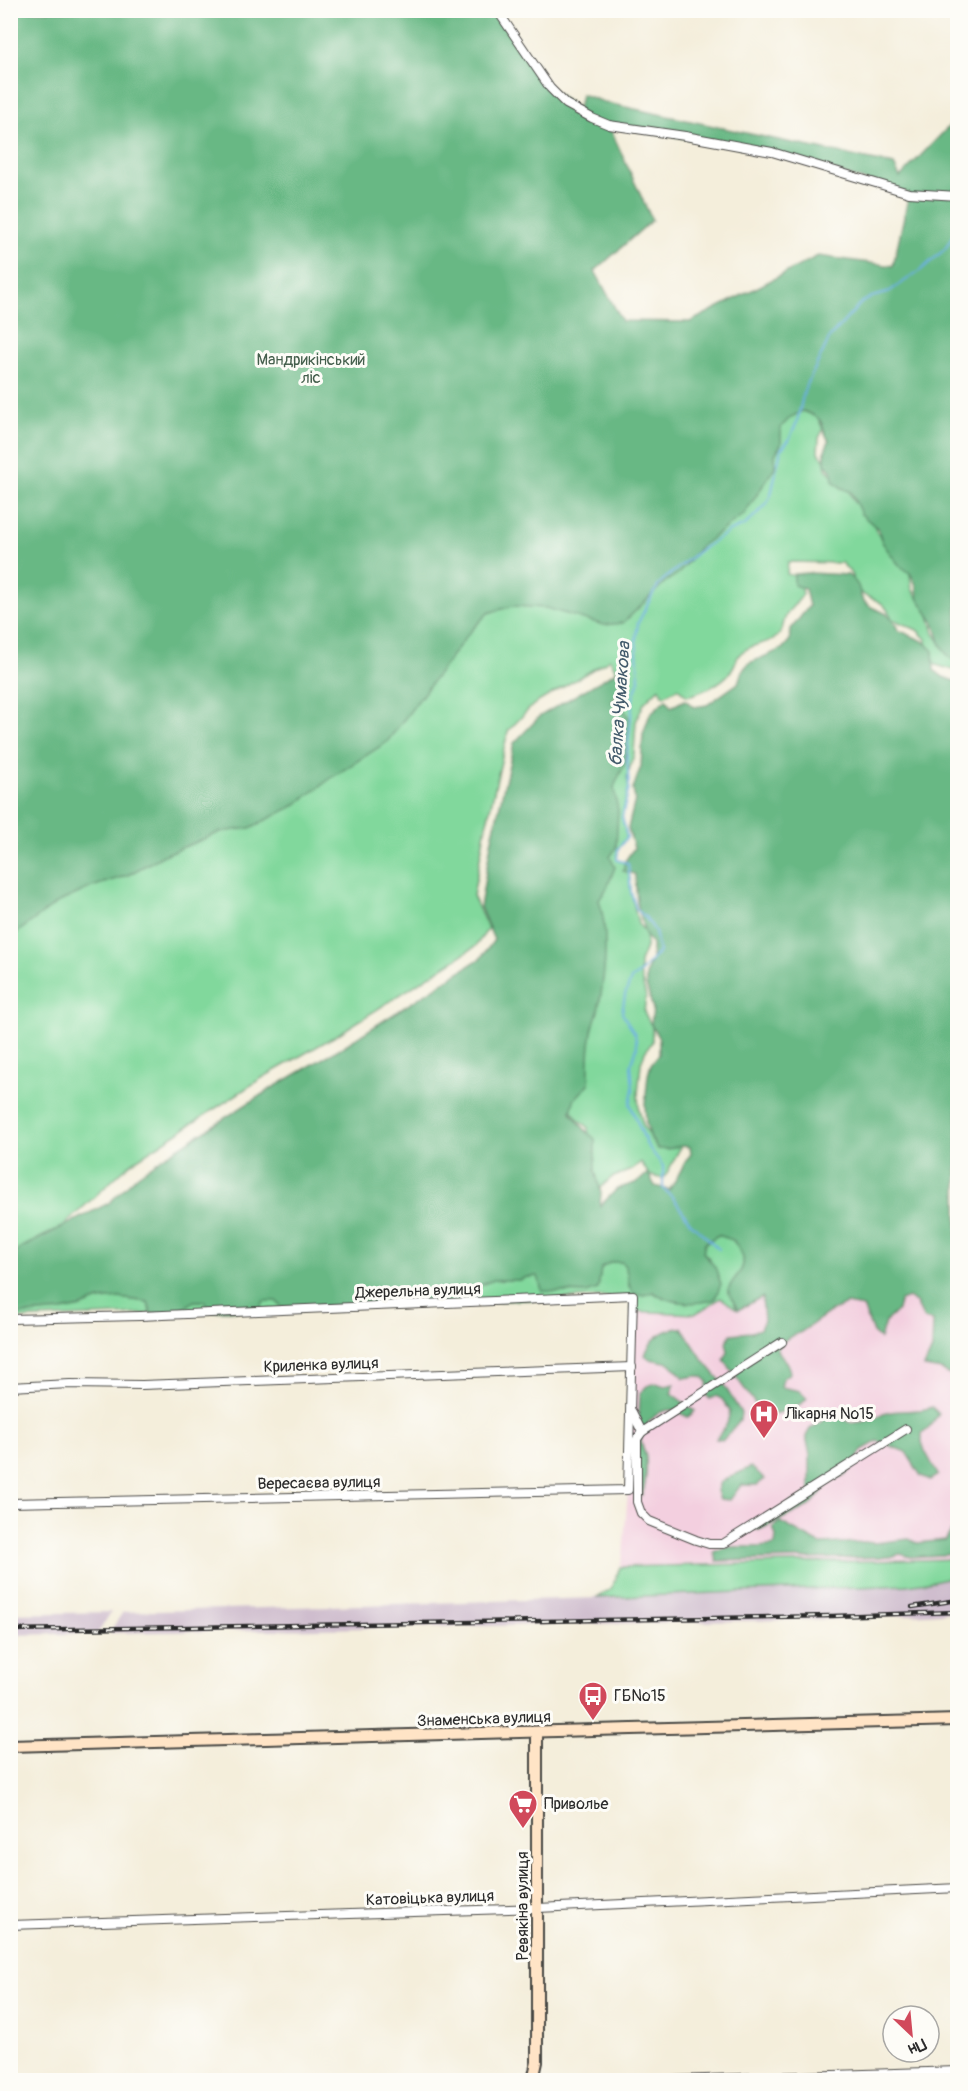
<svg xmlns="http://www.w3.org/2000/svg" width="968" height="2091" viewBox="0 0 968 2091" font-family="Pangolin,sans-serif">
  <style>
    .built { fill: #f3cfdf }
    .industrial { fill: #cfbdce }
    .green { fill: #81d89c; stroke: #568264; stroke-width: 1.5 }
    .forest { fill: #68b884; stroke: #4a7258; stroke-width: 1.5; fill-rule: evenodd }
    .lines { fill: none; stroke-linecap: round; stroke-linejoin: round }
    .stream { stroke: #6cb0e2; stroke-width: 2 }
    .street-casing { stroke: #494845; stroke-width: 10 }
    .secondary-casing { stroke: #494845; stroke-width: 14 }
    .street { stroke: #fff; stroke-width: 8 }
    .secondary { stroke: #ffe4c6; stroke-width: 10 }
    .rail-casing { stroke: #2b2b2b; stroke-width: 4.5 }
    .rail { stroke: #fdfcf7; stroke-width: 2; stroke-dasharray: 7; stroke-linecap: butt }
    .labels { text-anchor: middle; dominant-baseline: central; stroke-width: 6; stroke-linejoin: round; paint-order: stroke }
    .park-label { font-size: 16px; fill: #455f4d; stroke: #fdfcf7 }
    .street-label { font-size: 16px; fill: #2b2b2b; stroke: #fdfcf7 }
    .poi-label { font-size: 16px; fill: #2b2b2b; stroke: #fdfcf7; text-anchor: start }
    .water-label { font-size: 18px; font-style: italic; fill: #425a6b; stroke: #fdfcf7 }
  </style>
  <rect width="100%" height="100%" fill="#fdfcf7"/>
  <filter id="ink" filterUnits="userSpaceOnUse"><feTurbulence type="fractalNoise" baseFrequency=".0167" numOctaves="2"/><feDisplacementMap in="SourceGraphic" scale="12" xChannelSelector="R" yChannelSelector="G"/><feConvolveMatrix kernelMatrix="1 2 1 2 8 2 1 2 1" color-interpolation-filters="sRGB"/></filter>
  <filter id="wash" filterUnits="userSpaceOnUse"><feTurbulence type="fractalNoise" baseFrequency=".008" numOctaves="4" result="noise"/><feDisplacementMap in="SourceGraphic" scale="24" xChannelSelector="R" yChannelSelector="G"/><feGaussianBlur stdDeviation="1.35" result="paint"/><feColorMatrix in="noise" values="0 0 0 0 0 0 0 0 0 0 0 0 0 0 0 0 0 1.4 0 .05"/><feComposite in="paint" operator="in"/></filter>
  <g filter="url(#wash)">
    <rect width="100%" height="100%" fill="#f4eedb"/>
    <!-- built -->
    <path class="built" d="M937,1282l20,35v242l-337,8 3,-12 5,-65 4,-179 63,3 26,-16 17,11 24,-12z"/>
    <!-- industrial -->
    <g class="industrial">
      <path d="M957,1575v37l-115,7 -733,14 14,-21 473,-14 311,-13 27,-4z"/>
      <path d="M111,1612l-13,21 -87,2v-21z"/>
    </g>
    <!-- green -->
    <g class="green">
      <path d="M784,405l33,9 6,16 -4,8 -1,14 7,8 1,9 9,8 9,3 10,22 18,16 4,13 9,14 19,17 6,12 2,15 16,23 6,21 7,11 16,13v14l-21,-6 -9,-7 -1,-19 -9,-9 -25,-11c-11,-27 -24,-15 -36,-31 -2,-3 -2,-9 -5,-14 -2,-4 -6,-7 -9,-11l-54,-1 -1,12 11,3 5,17c-5,9 -13,13 -17,22 -4,8 -2,15 -9,21 -10,7 -25,7 -35,15 -7,5 -6,13 -11,19 -8,12 -30,22 -44,25l-9,-8 -14,8 -5,-8 -15,15 -8,19 -2,32 -7,23 2,11 -7,28 5,21 -9,12 -1,11 11,3 3,29 7,32 8,9v14l-6,15v11l6,24 -2,15 8,15v15l-7,10 -4,11 -3,31 1,16 5,17 7,10 33,6c-9,11 -12,24 -21,36l-14,-4 -8,-13 -10,8 -20,8 -18,17 -5,-68 -9,-7 -15,-19 33,-189 7,-66 20,-137 -8,-14 1,-23 -7,-13 -77,46 -25,26 -23,100 -12,65 15,33 -13,18 -138,88 -75,43 -103,67 -28,18 -68,63 -40,21 -12,9v-335l451,-299z"/>
      <path d="M718,1235l15,5c3,5 9,12 10,18 3,14 -12,20 -15,33l10,19 -17,-12 -26,16 -63,-3 1,-15 -622,23 -1,-5 5,1 47,-4 19,-4 18,-7 20,-2 29,4 2,11c20,-1 28,-1 44,-12l186,-1 9,-6 16,-2 11,10 48,-6 21,-13 9,-3h25l8,-3 12,-1 4,15 43,2 12,-4 3,-21 10,-6h11l6,7 1,19 15,7 9,-3 11,7 46,-40 -7,-7 2,-9z"/>
      <path d="M957,1559v16l-23,6 -27,4 -311,13 15,-9 9,-22z"/>
    </g>
    <!-- forest -->
    <g class="forest">
      <path d="M11,11h486l53,77 28,21 3,-15 26,9 287,62 6,12 57,-59v545l-9,-7 -7,-11 -7,-22 -15,-23 -3,-15 -6,-12 -10,-7 -8,-10 -10,-14 -4,-13 -17,-15 -10,-22 -9,-4 -9,-7 -1,-9 -7,-8v-14l4,-9c-12,-20 0,-20 -26,-30l-12,6 -10,10v17l-6,11v12l-30,46 -45,34 -21,26 -15,10 -41,40 -19,2 -58,-17 -33,-2 -25,7 -19,20 -82,109 -53,34 -42,31 -42,21 -29,4 -57,23 -36,20 -36,12 -35,16 -46,34zM609,126l163,26 137,42 -16,72 -75,-10 -128,66 -68,-1 -27,-50 57,-51z"/>
      <path d="M809,573l39,2c4,3 8,7 10,11 2,4 2,10 5,14 11,15 24,4 35,30l25,11 10,10 1,19 9,7 14,5v697l-16,-9 -17,-3 8,-18 1,-28 -9,-2 -8,-16 -8,-5 -8,3 -2,9 -13,12 -5,17 -7,-6 -10,-26 -17,-3 -16,8 -29,20 -15,7 -9,10c5,9 12,13 13,24l-7,5 -2,9 19,4 7,7c-11,13 -24,12 -38,18l-8,-4 -37,-52 4,-9 -2,-9 5,-8 20,-2 9,-3 4,-9 -2,-23 -24,13 -10,-19c3,-13 18,-19 15,-33 -1,-6 -7,-13 -10,-18l-15,-5 -13,8 -2,9 12,15 6,17 -6,15c-20,7 -45,4 -62,-7l-9,3 -11,-2c-8,-10 -2,-20 -11,-31h-11l-10,6 -3,21 -12,4 -44,-2 -4,-15 -11,1 -8,3h-25l-9,3 -21,13 -48,6 -11,-10 -16,2 -20,12 -87,1 -6,-6h-12l-4,8h-52l-4,-8h-10l-12,9 -10,2 -21,2 -3,-12 -29,-4 -20,2 -18,7 -19,4 -47,4 -4,-1v-58l12,-9 86,-44 29,-28 27,-19 104,-66 75,-44 137,-88 13,-18 -14,-33 11,-64 23,-100 26,-27 77,-45 6,12 -11,19 10,4 8,14 -5,43 -11,24 4,24 -2,37 -6,9 5,10 -8,21 -8,12c11,35 6,76 -1,111 -3,9 -6,18 -7,27 -3,16 -2,30 -2,46l-15,16 -3,12 15,19 9,8v31l6,23 -1,13 17,-17 21,-7 10,-9 7,13 14,4c9,-11 12,-24 22,-36l-1,-7c-14,-3 -19,4 -32,2l-7,-10 -5,-17 -1,-17 3,-30 3,-11 8,-10v-15l-8,-15 2,-15 -7,-24v-12l6,-14v-15l-7,-9 -8,-32 -2,-29 -12,-3 2,-10 9,-13 -6,-20 7,-28 -2,-11 8,-23 2,-32 7,-20 16,-15 5,8 14,-7 9,7 13,-2 31,-22 4,-12 7,-8 33,-14 8,-9 1,-11 18,-23 -4,-17 -11,-4v-11z"/>
      <path d="M676,1328h6l22,33 20,24 17,28 -1,7 -17,20 -7,-1 11,-15 3,-13 -8,-12 -6,-3 -6,3 -5,-5 3,-12c-8,-10 -13,-5 -24,-4l-14,-15 -20,-4 -5,-4c5,-15 15,-23 31,-27z"/>
      <path d="M656,1383l9,3 10,-2 -4,9 24,18 -7,6c-5,-2 -12,-7 -17,-7 -14,-1 -31,18 -30,31 1,6 5,12 5,18 1,10 0,29 -5,37l-5,-6 4,-97 7,-7z"/>
      <path d="M932,1407l7,7 -10,13 -7,6v9l3,9 13,24 -8,5 -9,-4 -15,-24 -28,-11 -16,9 -9,17 -7,7 -17,9 -18,22 -52,25 -9,-2 60,-36v-37l-4,-19 4,-7 22,-14c7,2 12,5 18,7 16,3 26,-7 41,-10 14,-3 27,1 41,-5z"/>
      <path d="M751,1467l14,12 -8,6h-16l-11,15 -10,-1 -3,-8 3,-9z"/>
      <path d="M780,1522l40,22 45,-2 9,1 35,-4 8,4 28,-3 11,-15 1,29 -47,3 -10,-3 -10,3 -173,4 -3,-9c19,-10 41,-2 61,-7l1,-9 -3,-9z"/>
    </g>
    <g class="lines">
      <!-- stream -->
      <path class="stream" d="M719,1249l-29,-27 -16,-23 -11,-11v-22l-16,-21 -17,-41 3,-14 -2,-25 6,-18 -2,-13 -13,-21 3,-18 6,-16 9,-6 19,-21 -4,-21 -9,-13 -10,-9 -5,-17 -3,-29 -11,-3 1,-11 9,-12 -5,-20 7,-29 -2,-32 6,-58 6,-18 -3,-42 2,-15 16,-31 8,-11 38,-31 30,-19 15,-6 20,-19 6,-11 10,-46 8,-9 8,-18 7,-31 26,-54 31,-34 11,-6 15,-4 34,-23 24,-21 13,-22"/>
    </g>
  </g>
  <g filter="url(#ink)">
    <g class="lines">
      <!-- street casing -->
      <g class="street-casing">
        <g id="street">
          <path d="M497,10l53,78 16,16 26,14 17,7 76,11 87,16 137,41 49,3"/>
          <path d="M10,1319l130,-3 493,-21 -5,195 -618,13"/>
          <path d="M782,1342l-140,90 -5,7v63l4,11 8,8 47,19 13,4h14l183,-115"/>
          <path d="M10,1387l60,-3 72,1 490,-18"/>
          <path d="M632,1412l10,20"/>
          <path d="M10,1925l528,-17 420,-20"/>
          <path d="M672,2080l286,-9"/>
        </g>
      </g>
      <!-- secondary casing -->
      <g class="secondary-casing">
        <g id="secondary">
          <path d="M10,1746l948,-26"/>
          <path d="M533,2080l4,-18v-330"/>
        </g>
      </g>
      <!-- street -->
      <use href="#street" class="street"/>
      <!-- secondary -->
      <use href="#secondary" class="secondary"/>
      <!-- rail casing -->
      <g class="rail-casing">
        <g id="rail">
          <path d="M912,1607l46,-7"/>
          <path d="M10,1630l822,-14 126,-4"/>
        </g>
      </g>
      <!-- rail -->
      <use href="#rail" class="rail"/>
    </g>
  </g>
  <!-- icons -->
  <defs>
    <g id="hospital-pin" transform="scale(1.5)"><path d="M0 17L-7.5 6A9.5 9.5 0 1 1 7.5 6Z" fill="#d1495b" stroke="#fdfcf7"/><path d="M-5-5h3v3.5h4V-5h3V5h-3V1.5h-4V5h-3Z" fill="#fff"/></g>
    <g id="bus-pin" transform="scale(1.5)"><path d="M0 17L-7.5 6A9.5 9.5 0 1 1 7.5 6Z" fill="#d1495b" stroke="#fdfcf7"/><path d="M-5-6H5V4H4V6H2V4H-2V6H-4V4H-5ZM-3.5-4V0h7V-4ZM-3.5 1.2v1.5H-2V1.2ZM2 1.2v1.5H3.5V1.2Z" fill="#fff"/></g>
    <g id="supermarket-pin" transform="scale(1.5)"><path d="M0 17L-7.5 6A9.5 9.5 0 1 1 7.5 6Z" fill="#d1495b" stroke="#fdfcf7"/><path d="M-6-5.5h2.5l.6 2H6L4.5 2H-2.5L-4.4-4H-6ZM-1.5 3.2a1.3 1.3 0 1 0 .1 0ZM3 3.2a1.3 1.3 0 1 0 .1 0Z" fill="#fff"/></g>
  </defs>
  <g fill-rule="evenodd">
    <use href="#hospital-pin" x="764" y="1414"/>
    <use href="#bus-pin" x="593" y="1696"/>
    <use href="#supermarket-pin" x="523" y="1804"/>
  </g>
  <g class="labels">
    <!-- park labels -->
    <g class="park-label">
      <text x="311" y="360">Мандрикінський<tspan x="311" dy="18">ліс</tspan></text>
    </g>
    <!-- street labels -->
    <g class="street-label">
      <text transform="translate(418 1291) rotate(-2)">Джерельна вулиця</text>
      <text transform="translate(321 1365) rotate(-2)">Криленка вулиця</text>
      <text transform="translate(319 1483) rotate(-1)">Вересаєва вулиця</text>
      <text transform="translate(484 1719) rotate(-2)">Знаменська вулиця</text>
      <text transform="translate(430 1898) rotate(-2)">Катовіцька вулиця</text>
      <text transform="translate(523 1906) rotate(-90)">Ревякіна вулиця</text>
    </g>
    <!-- poi labels -->
    <g class="poi-label">
      <text x="785" y="1414">Лікарня №15</text>
      <text x="614" y="1696">ГБ№15</text>
      <text x="544" y="1804">Приволье</text>
    </g>
    <!-- water labels -->
    <g class="water-label">
      <text transform="translate(620 704) rotate(-86)">балка Чумакова</text>
    </g>
  </g>
  <!-- margin -->
  <rect width="968" height="2091" fill="none" stroke="#fdfcf7" stroke-width="36"/>
  <!-- north arrow -->
  <g transform="translate(911 2034) rotate(154)"><circle r="28" fill="#fdfcf7" stroke="#a9a8a5" stroke-width="1.5"/>
  <path d="M0-4.5L10 22L0 15L-10 22Z" fill="#d1495b"/>
  <text y="-9" font-size="16" font-weight="bold" text-anchor="middle" fill="#2b2b2b">Пн</text>
  </g>
</svg>
